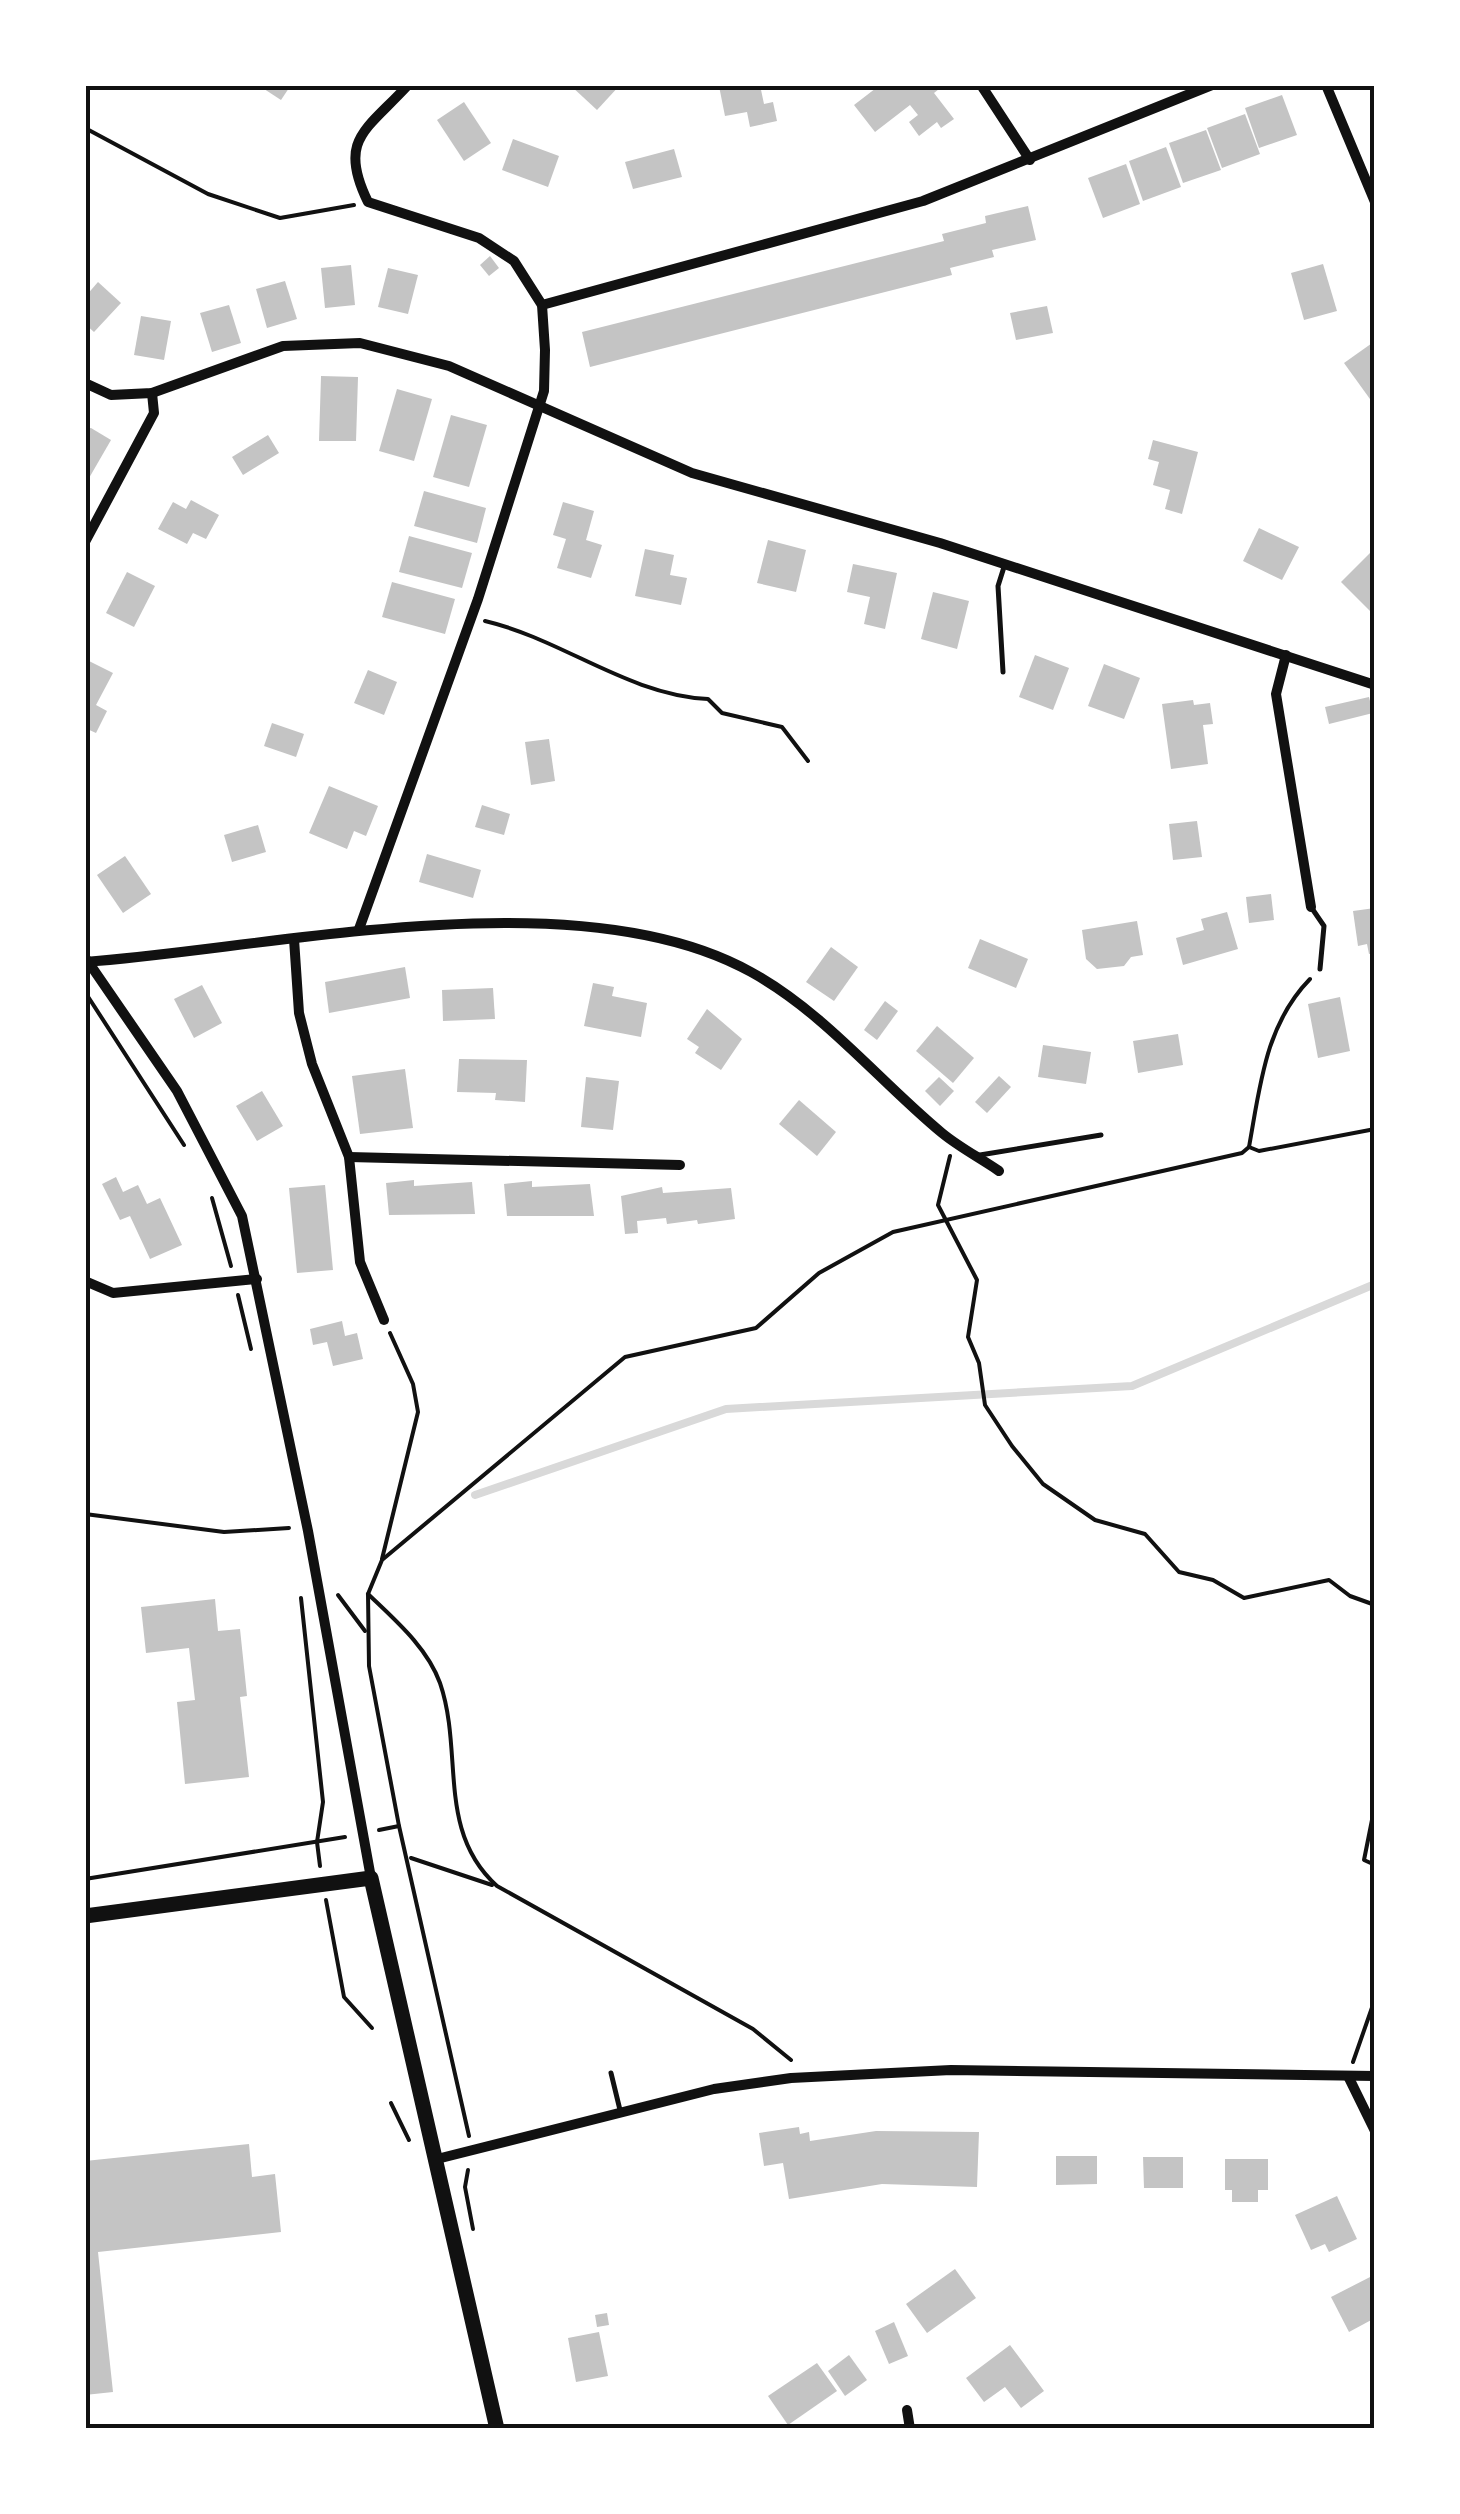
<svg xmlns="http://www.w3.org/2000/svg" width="1460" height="2514" viewBox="0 0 1460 2514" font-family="'PT Sans',sans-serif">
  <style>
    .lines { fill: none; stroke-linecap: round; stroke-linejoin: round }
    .stream { stroke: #d9d9d9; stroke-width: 8 }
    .building { fill: #c4c4c4 }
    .path { stroke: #111; stroke-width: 4 }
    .service { stroke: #111; stroke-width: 5 }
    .minor { stroke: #111; stroke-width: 10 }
    .secondary { stroke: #111; stroke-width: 15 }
    .neatline { fill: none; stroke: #111; stroke-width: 4 }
  </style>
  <rect width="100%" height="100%" fill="#fff"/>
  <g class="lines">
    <!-- stream -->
    <path class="stream" d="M475,1495l251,-86 406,-23 243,-102"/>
  </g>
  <!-- building -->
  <g class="building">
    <path d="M258,85h33l-10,15z"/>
    <path d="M570,85h50l-23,25z"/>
    <path d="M760,85l4,19 9,-2 4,19 -27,6 -3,-15 -22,4 -6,-30z"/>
    <path d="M880,85h64l-10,8 20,26 -13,9 -4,-6 -18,14 -10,-14 9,-7 -8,-10 -35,27 -21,-27z"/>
    <path d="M1282,95l15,40 -38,13 -14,-40z"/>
    <path d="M464,102l27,41 -27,18 -27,-41z"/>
    <path d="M1245,114l15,40 -38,14 -15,-40z"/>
    <path d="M1206,130l15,40 -38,13 -14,-40z"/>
    <path d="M513,139l46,17 -11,31 -46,-17z"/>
    <path d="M1166,147l15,40 -38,14 -14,-40z"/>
    <path d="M674,149l8,28 -49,12 -8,-27z"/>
    <path d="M1126,164l14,40 -37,14 -15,-40z"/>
    <path d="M1028,206l8,34 -44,10 2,7 -44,11 2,7 -362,92 -8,-35 362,-91 -2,-7 44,-11 -1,-7z"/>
    <path d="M490,256l9,12 -10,8 -9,-11z"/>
    <path d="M1323,264l14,47 -33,9 -13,-47z"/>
    <path d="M351,265l4,40 -30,3 -4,-40z"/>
    <path d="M388,268l30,7 -10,39 -30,-7z"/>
    <path d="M285,281l12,38 -30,9 -11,-39z"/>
    <path d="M98,282l23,21 -27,29 -9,-8v-27z"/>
    <path d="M229,305l12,38 -29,9 -12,-39z"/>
    <path d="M1047,306l6,27 -37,7 -6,-27z"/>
    <path d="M141,316l30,5 -7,39 -30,-5z"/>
    <path d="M1375,341v65l-31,-43z"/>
    <path d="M321,376l37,1 -2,64h-37z"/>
    <path d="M397,389l35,10 -18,62 -35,-10z"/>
    <path d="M451,415l36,10 -18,62 -36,-10z"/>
    <path d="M91,428l20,12 -26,45v-56z"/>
    <path d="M268,435l11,18 -36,22 -11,-18z"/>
    <path d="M1153,440l45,12 -16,62 -17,-5 5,-19 -17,-5 6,-23 -11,-3z"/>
    <path d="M424,491l62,17 -9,35 -63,-17z"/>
    <path d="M191,500l28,15 -13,24 -13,-6 -6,11 -29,-15 15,-27 13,7z"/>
    <path d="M563,502l31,9 -8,29 16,5 -11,33 -34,-10 9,-29 -13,-4z"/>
    <path d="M1259,528l40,19 -17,33 -39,-19z"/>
    <path d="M409,536l63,17 -10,35 -63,-16z"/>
    <path d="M768,540l38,10 -10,42 -39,-9z"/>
    <path d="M1375,548v61l-3,4 -31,-31z"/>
    <path d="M645,549l29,6 -4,20 17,3 -6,27 -46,-9z"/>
    <path d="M853,564l44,9 -12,56 -21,-5 6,-27 -23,-5z"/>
    <path d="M127,572l28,14 -21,41 -28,-14z"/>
    <path d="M392,582l63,17 -10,35 -63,-17z"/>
    <path d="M933,592l36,9 -12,48 -36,-10z"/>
    <path d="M1035,655l34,13 -16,42 -34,-13z"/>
    <path d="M85,659l28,14 -17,32 11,6 -11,22 -11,-5z"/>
    <path d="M1104,664l36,14 -16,41 -36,-13z"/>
    <path d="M368,670l29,12 -13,33 -30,-12z"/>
    <path d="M1369,697l4,16 -44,11 -4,-17z"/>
    <path d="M1193,700l1,5 16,-2 3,21 -10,1 5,39 -37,5 -9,-65z"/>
    <path d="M272,723l32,11 -8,23 -32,-11z"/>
    <path d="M549,739l6,42 -24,4 -6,-43z"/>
    <path d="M329,786l49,20 -12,30 -12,-5 -7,18 -38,-16z"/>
    <path d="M482,805l28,9 -6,21 -29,-8z"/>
    <path d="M1197,821l5,36 -29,3 -4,-36z"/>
    <path d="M258,825l8,27 -34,10 -8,-27z"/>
    <path d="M427,854l54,16 -8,28 -54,-16z"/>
    <path d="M125,856l26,38 -28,19 -26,-38z"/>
    <path d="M1271,894l3,26 -25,3 -3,-26z"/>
    <path d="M1375,908v45l-6,1 -2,-10 -9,2 -5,-35z"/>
    <path d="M1227,912l11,37 -55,16 -7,-27 28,-8 -3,-11z"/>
    <path d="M1137,921l6,34 -12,2 -7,9 -27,3 -11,-10 -4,-29z"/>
    <path d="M980,939l48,20 -12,29 -48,-20z"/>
    <path d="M831,947l27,20 -24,34 -28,-19z"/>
    <path d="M405,967l5,31 -81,15 -4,-31z"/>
    <path d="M593,983l21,4 -2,9 35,7 -6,34 -57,-11z"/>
    <path d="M202,985l20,38 -28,15 -20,-39z"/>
    <path d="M493,988l2,31 -52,2 -1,-31z"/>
    <path d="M1340,997l10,54 -32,7 -10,-54z"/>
    <path d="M885,1001l13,10 -21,29 -13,-10z"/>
    <path d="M707,1009l35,30 -21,31 -26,-17 4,-6 -12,-8z"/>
    <path d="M937,1026l37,32 -21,25 -37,-32z"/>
    <path d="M1178,1034l5,31 -45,8 -5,-32z"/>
    <path d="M1043,1045l48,7 -5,32 -48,-7z"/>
    <path d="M459,1059l68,1 -2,42 -30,-2 1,-7 -39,-1z"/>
    <path d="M405,1069l8,59 -53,6 -8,-58z"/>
    <path d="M999,1076l12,11 -24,26 -12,-11z"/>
    <path d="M586,1077l33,4 -6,49 -32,-3z"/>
    <path d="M939,1077l15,14 -14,15 -15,-15z"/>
    <path d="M262,1091l21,35 -26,15 -21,-35z"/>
    <path d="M799,1100l37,32 -19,24 -38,-32z"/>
    <path d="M116,1177l7,15 15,-7 9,19 13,-6 22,47 -32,14 -20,-43 -10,4 -18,-36z"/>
    <path d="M414,1180v6l58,-4 3,32 -86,1 -3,-32z"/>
    <path d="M532,1181v6l58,-3 4,32h-87l-3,-32z"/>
    <path d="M325,1185l8,85 -36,3 -8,-85z"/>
    <path d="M662,1187l1,6 68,-5 4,31 -37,5 -1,-4 -30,4 -1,-6 -29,3 1,12 -13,1 -4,-38z"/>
    <path d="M342,1321l3,15 12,-3 6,26 -30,7 -6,-24 -14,3 -3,-16z"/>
    <path d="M215,1599l3,32 22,-2 7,67 -7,1 9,80 -64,7 -8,-82 18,-2 -6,-52 -43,5 -5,-46z"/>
    <path d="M799,2127l1,7 9,-2 1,9 66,-10 103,1 -2,55 -95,-3 -93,15 -6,-36 -19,3 -5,-33z"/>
    <path d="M249,2144l3,33 23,-3 6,58 -183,20 15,140 -28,3v-234z"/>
    <path d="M1056,2156h41v28l-41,1z"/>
    <path d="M1143,2157h40v31h-39z"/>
    <path d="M1225,2159h43v31h-10v12h-26v-12h-7z"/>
    <path d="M1337,2196l20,43 -28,13 -4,-8 -14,6 -16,-35z"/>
    <path d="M955,2269l21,29 -49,35 -21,-29z"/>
    <path d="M1374,2275l1,43 -26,14 -18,-35z"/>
    <path d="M607,2313l2,12 -12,2 -2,-12z"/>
    <path d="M894,2322l14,34 -19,8 -14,-33z"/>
    <path d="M599,2332l9,44 -32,6 -8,-44z"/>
    <path d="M1010,2345l34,46 -23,17 -16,-21 -21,15 -18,-24z"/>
    <path d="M849,2355l18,25 -22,16 -17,-25z"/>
    <path d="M817,2363l20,28 -49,34 -20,-29z"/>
  </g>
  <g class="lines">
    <!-- path -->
    <g class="path">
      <path d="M85,128l123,66 72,24 74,-13"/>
      <path d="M485,621c77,18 143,74 223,78l14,14 60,14 26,34"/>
      <path d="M85,992l99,153"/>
      <path d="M1249,1147c11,-60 16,-122 61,-168"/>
      <path d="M950,1156l-12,49 39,75 -9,57 11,26 6,42 27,41 31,38 52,36 50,14 34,38 34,8 31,18 85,-18 21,16 25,9"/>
      <path d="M212,1198l19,68"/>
      <path d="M238,1295l13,54"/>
      <path d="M85,1514l139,18 65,-4"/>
      <path d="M382,1559l36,-147 -5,-28 -23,-51"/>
      <path d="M368,1594c27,26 59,53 72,89 24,70 -4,148 57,203l256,143 38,31"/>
      <path d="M338,1595l27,36"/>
      <path d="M301,1598l22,204 -6,40 3,24"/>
      <path d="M1375,1805l-11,55 11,5"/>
      <path d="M379,1830l20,-4"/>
      <path d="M411,1858l81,27"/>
      <path d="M85,1879l260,-42"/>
      <path d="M326,1900l18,97 28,31"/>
      <path d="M1353,2062l22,-63"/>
      <path d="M391,2103l18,37"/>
      <path d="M469,2136l-70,-310 -30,-160 -1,-72 14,-34 243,-203 131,-29 63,-55 74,-41 349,-79 7,-6 10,4 116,-22"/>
      <path d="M468,2170l-3,17 8,42"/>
    </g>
    <!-- service -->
    <g class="service">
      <path d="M1003,672l-5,-86 6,-19"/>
      <path d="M1311,907l13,19 -4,43"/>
      <path d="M980,1155l121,-20"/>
      <path d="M611,2073l9,37"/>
    </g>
    <!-- minor -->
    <g class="minor">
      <path d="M981,85l49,75"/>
      <path d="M1326,85l49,117"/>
      <path d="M542,305l381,-104 289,-116"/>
      <path d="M85,383l26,12 41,-2 131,-47 77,-3 89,23 243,107 248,70 435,142"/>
      <path d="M85,542l69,-129 -2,-20"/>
      <path d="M1286,655l-10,39 35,213"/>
      <path d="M359,929l119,-330 66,-208 1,-41 -3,-45 -28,-44 -35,-23 -111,-36c-31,-63 -1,-72 40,-117"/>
      <path d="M294,939l5,74 13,51 37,93 11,105 24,58"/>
      <path d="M87,960l90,131 65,125 66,315 63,347"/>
      <path d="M85,962c189,-14 494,-86 666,10 74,41 127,108 191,161 17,14 38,25 57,38"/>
      <path d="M349,1157l331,8"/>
      <path d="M85,1281l28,12 144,-14"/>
      <path d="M1348,2076l27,55"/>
      <path d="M437,2159l277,-70 77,-11 160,-8 424,6"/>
      <path d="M907,2410l3,19"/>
    </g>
    <!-- secondary -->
    <path class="secondary" d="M85,1916l286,-38 126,551"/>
  </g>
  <!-- border -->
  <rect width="1460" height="2514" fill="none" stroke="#ffffff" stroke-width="175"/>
  <rect x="88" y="88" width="1284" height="2338" class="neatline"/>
</svg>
